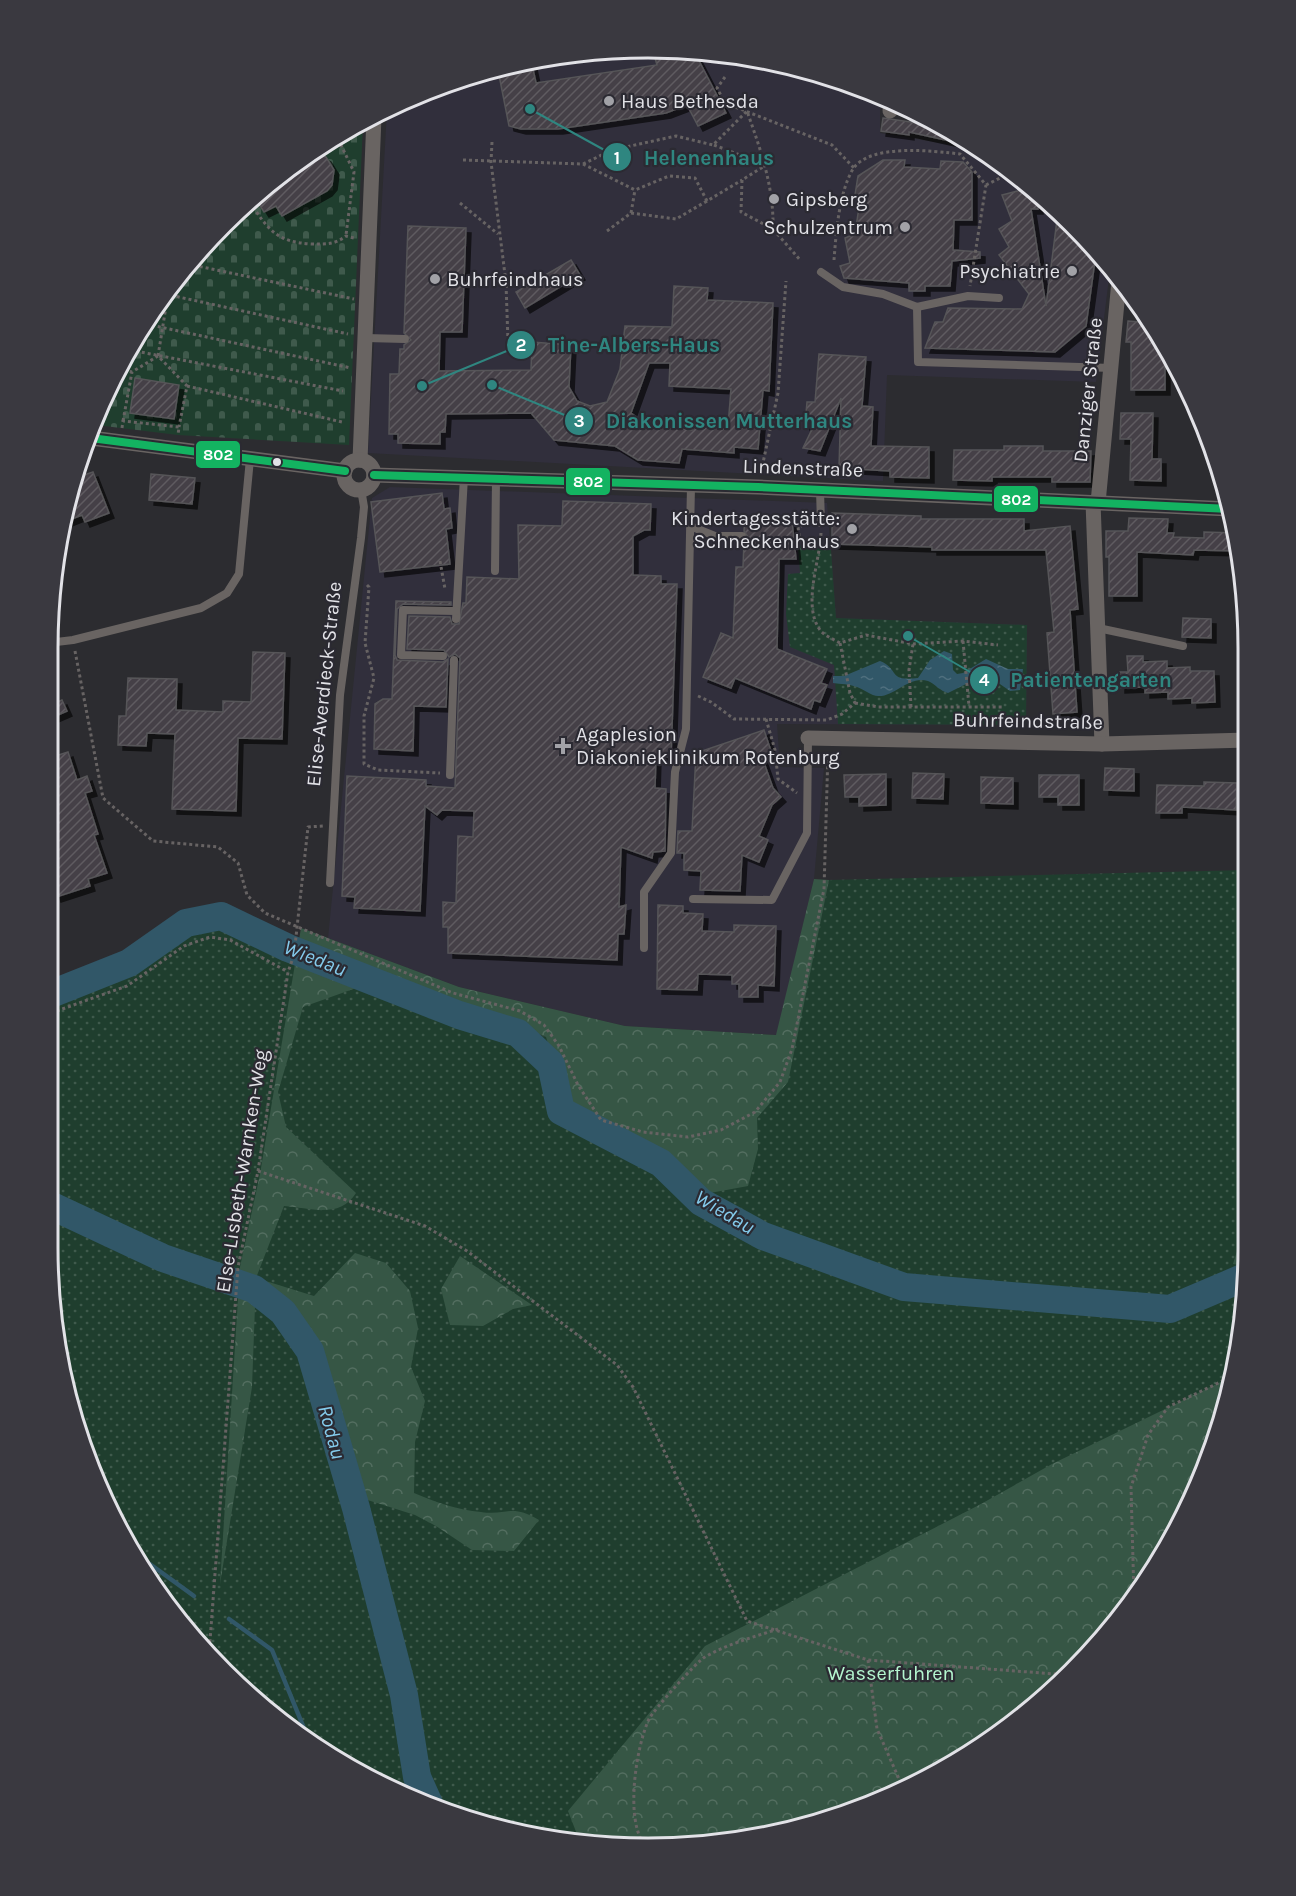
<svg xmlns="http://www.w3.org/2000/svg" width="1296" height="1896" viewBox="0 0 1296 1896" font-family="Karla,sans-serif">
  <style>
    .built { fill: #312f3c }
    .grass { fill: url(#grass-dots) }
    .forest { fill: url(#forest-crowns) }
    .cemetery { fill: url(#cemetery-stones) }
    .water { fill: url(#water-ripples) }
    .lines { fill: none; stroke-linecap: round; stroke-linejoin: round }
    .stream { stroke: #315768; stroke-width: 4.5 }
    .river { stroke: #315768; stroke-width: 28 }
    .building { fill: url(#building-hatch); stroke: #565558; stroke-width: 1.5; fill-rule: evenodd; filter: url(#shadow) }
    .path { stroke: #676363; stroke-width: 3; stroke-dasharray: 3 3; stroke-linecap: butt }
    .lane { stroke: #696462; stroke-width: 8 }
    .street { stroke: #696462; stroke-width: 15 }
    .bus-1-casing { stroke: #2b2a32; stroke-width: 12 }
    .bus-1 { stroke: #13b361; stroke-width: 8 }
    .poi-dot { fill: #a2a2a7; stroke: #2b2a32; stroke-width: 2 }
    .bus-dot { fill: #e2e2e7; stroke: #2b2a32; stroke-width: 2 }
    .labels { text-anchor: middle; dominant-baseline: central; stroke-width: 4.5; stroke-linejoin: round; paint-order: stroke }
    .poi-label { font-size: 20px; fill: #e2e2e7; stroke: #2b2a32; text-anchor: start }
    .street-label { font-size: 20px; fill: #e2e2e7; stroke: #2b2a32 }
    .park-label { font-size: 20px; fill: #b4f6cf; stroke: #2b2a32 }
    .water-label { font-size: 21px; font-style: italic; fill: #84caeb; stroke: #2b2a32 }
    .rim { fill: none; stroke: #e2e2e7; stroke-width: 3 }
    .leader { fill: none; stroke: #2f8680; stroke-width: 2 }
    .callout-dot { fill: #2f8680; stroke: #2b2a32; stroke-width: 2 }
    .mark-label { font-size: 18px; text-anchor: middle; font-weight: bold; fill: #fff }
    .callout-label { font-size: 21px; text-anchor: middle; font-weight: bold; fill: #2f8680; stroke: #2b2a32; stroke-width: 4.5; stroke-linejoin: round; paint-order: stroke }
    .line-badge { stroke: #2b2a32; stroke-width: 2 }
    .badge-label { font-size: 16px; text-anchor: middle; font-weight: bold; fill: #fff }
  </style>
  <defs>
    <pattern id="grass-dots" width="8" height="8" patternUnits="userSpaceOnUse" patternTransform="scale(1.5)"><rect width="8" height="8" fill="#1f3e2e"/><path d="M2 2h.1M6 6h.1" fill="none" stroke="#3f5a4c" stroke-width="1.8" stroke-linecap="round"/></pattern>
    <pattern id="forest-crowns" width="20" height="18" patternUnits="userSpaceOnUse" patternTransform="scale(1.5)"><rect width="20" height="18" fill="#365645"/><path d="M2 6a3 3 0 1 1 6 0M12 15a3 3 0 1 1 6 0" fill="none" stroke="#536e60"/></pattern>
    <pattern id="cemetery-stones" width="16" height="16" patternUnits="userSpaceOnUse" patternTransform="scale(1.5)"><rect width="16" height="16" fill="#1f3e2e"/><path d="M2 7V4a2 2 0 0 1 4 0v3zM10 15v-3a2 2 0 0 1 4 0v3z" fill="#3f5a4c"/></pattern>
    <pattern id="water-ripples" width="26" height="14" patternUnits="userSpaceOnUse" patternTransform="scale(1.5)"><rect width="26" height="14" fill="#315768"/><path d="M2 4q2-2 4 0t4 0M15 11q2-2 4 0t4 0" fill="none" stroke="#4f6f7e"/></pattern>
    <pattern id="building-hatch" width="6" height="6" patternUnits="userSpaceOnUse" patternTransform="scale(1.5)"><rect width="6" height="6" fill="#444046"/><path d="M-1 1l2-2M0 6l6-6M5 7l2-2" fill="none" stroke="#5f5b61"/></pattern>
    <filter id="shadow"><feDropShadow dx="5" dy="5" stdDeviation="0" flood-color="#0009"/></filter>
  </defs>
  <rect width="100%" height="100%" fill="#2c2c30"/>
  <!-- built -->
  <g class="built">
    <path d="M648,48l92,9 140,48v28l103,17 89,73 38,47 -14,112 -209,-7 -4,106 -515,-28 19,-343 31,-16 113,-34z"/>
    <path d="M390,487l437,16 9,115 191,7 -1,100 -249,-1 3,43 44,1 -10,111 -37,156 -152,-9 -166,-39 -131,-49 44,-440z"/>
  </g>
  <!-- grass -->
  <g class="grass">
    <path d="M798,546l33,4 5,68 191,7 -1,100 -188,-1 -4,-59 -44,-18 -4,-33 2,-40 12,-1z"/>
    <path d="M1248,870v378l-11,117 -51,149 -39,68 -74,90 -125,96 -107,48 -76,20 -157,11 -115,-19 -74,-26 -137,-78 -59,-52 -74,-90 -69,-141 -27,-114 -2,-343 62,-23 28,-15 24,-20 31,-16 27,-3 82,38 241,92 241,45 42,-202z"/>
  </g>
  <!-- forest -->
  <g class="forest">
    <path d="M814,879l15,1 -41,202 -31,36 1,31 -10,37 -38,7 -75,-55 -67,-32 -22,-69 -37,-15 -4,16 -149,-50 -53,19 -25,85 8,35 70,66c-16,26 -45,15 -72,13l-28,72 58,18 41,-43 31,10 24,28 8,37 -7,39 14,34 -10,41 -1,51c21,9 44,17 67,19 28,4 29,-9 58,8l-25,31 -42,-1 -36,-24 -21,-11 -57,-18 -43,-150 -29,-41 -30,-27 -4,108 -32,197 20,-317 20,-93 41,-246 158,59 166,39 151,9z"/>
    <path d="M1245,1226l3,1 -2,39 -13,-2z"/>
    <path d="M460,1256l72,49 -19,4 -30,17 -33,-1 -9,-36z"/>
    <path d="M1233,1376l-47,138 -39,68 -74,90 -125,96 -107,48 -76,20 -157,11 -28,-5 -12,-31 137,-165 276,-142 71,-40z"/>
  </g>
  <!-- cemetery -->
  <path class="cemetery" d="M363,123l-14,322 -171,-10 -82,-10 14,-43 62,-99 51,-59 91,-75z"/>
  <!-- water -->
  <path class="water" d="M944,651l8,3 1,16 4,4 6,-1 23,-14 22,10h15l-3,21 -10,1 -13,-9 -23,-2 -26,13c-8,-2 -13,-9 -20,-12 -19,-6 -33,16 -50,15 -6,0 -15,-7 -21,-9 -8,-3 -16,-3 -24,-4v-7h11l36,-15c20,8 7,21 38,17l12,-18z"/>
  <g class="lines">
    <!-- stream -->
    <g class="stream">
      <path d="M136,1554l58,42"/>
      <path d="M229,1619l43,31 36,88"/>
    </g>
    <!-- river -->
    <g class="river">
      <path d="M51,994l78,-31 57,-40 35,-7 67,32 171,67 59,18 33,31 10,47 100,52 40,39 62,34 141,51 266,22 75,-32"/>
      <path d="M52,1206l111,52 91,31 29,23 27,39 46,157 48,187 13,82 13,29"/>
    </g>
  </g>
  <!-- building -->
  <g class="building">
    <path d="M675,51l3,9 17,-7 31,60 -28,13 -11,-21 -21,8 -108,16h-37l-12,-3 -11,-56 33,-10 5,23 121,-18 -2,-7z"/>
    <path d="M883,118l55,8 27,14 -2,4 -54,-12v3l-28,-4z"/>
    <path d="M313,150l13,7 8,13 -2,15 -5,6 -45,25 -6,-10 -12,6 -9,-14z"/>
    <path d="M883,160h22l-1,7 36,2 1,-8 22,1 9,10v48h-18l-1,30 27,2v6l-28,3 -2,25h-25v5h-16v-8l-65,-5 -4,-12 10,-3 -5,-25 10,-4 4,-27 -4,-12 3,-19z"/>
    <path d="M1029,188l8,7 1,14h-7l15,97 12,-94 14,12 24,29 -10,73 -31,26 -130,-4 10,-26h8l5,-14 74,1 7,-15 -30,-39 10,-8 -10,-18 13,-8 -10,-26z"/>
    <path d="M408,226l58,2 -4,104h-22l-1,39 92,-1 1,-28 39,3 -2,42 8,14 13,5 17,-4 13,-33 5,-43 47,1 2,-41 34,2 -1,12 66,3 -4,88 -6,-1 -5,59 -24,-2v6l-52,-4 -3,14 -41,-3 -23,-14 -61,-6 -23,-27 -85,1 -1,18h-5v12l-42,-1v-9h-9l1,-60h9l1,-25h4v-4l7,-5 -7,-7zM649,363h21l-1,23 62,3 -3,37 -36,-3v7l-43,-4 -18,-13z"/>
    <path d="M571,260l9,15 -55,33 -9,-16z"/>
    <path d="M1128,321l23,2 14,25v42h-34v-48h-5z"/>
    <path d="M819,354l47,3 -4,49 11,1 -2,39 58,1v31l-39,-1v-6l-51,-3 2,-70 -21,53 -17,-3 11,-23h-9l2,-23h8z"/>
    <path d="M135,378l44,7 -5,34 -44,-6z"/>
    <path d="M1121,413h32l-1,46h9v22l-31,-1 1,-41h-11z"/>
    <path d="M1004,446h39v5h48l-1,31h-38v-5h-60v4l-39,-1 1,-30h50z"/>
    <path d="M93,472l16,41 -24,9 -3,-7 -20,8 16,-46z"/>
    <path d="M151,474l44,4 -3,26 -43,-4z"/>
    <path d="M442,493l2,16 6,-1 2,20 -6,1 4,35 -70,8 -9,-70z"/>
    <path d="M563,501l88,3 -1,26h-6l-11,6v39l28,1v8h16l-6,173 -15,-1 -1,32 11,1 -1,62 -12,1 -1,6 -31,-11 -2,60 7,-2 -2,29h-6l-1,26 -169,-7v-26h-5v-25l13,1 2,-67 15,1 1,-26 -32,-1 -5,5 -12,-9 -5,105 -66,-3 1,-11 -13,-1 5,-120 79,4v6l29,2 5,-130 -5,-4 -6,3 -5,-7 -37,-1 2,-33 41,1 2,7h7l4,-21h3l1,-26 52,2 -1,-54 44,1z"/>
    <path d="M832,513l89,3v3h103v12l46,-5 8,83 -8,1 7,102 -24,2 -6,-81 7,-1 -8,-82h-114v-3l-100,-3z"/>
    <path d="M1129,518l39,1 -1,14h7l-1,4 31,1v-6l33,1 1,18 -44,-1 -1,5 -56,-3v44h-28v-39h-3v-26h22z"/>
    <path d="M745,519l47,2 4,38h-17l-2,90 50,20 -6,14 6,2 -7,17 -6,-2 -3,9 -76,-31 -4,10 -28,-11 18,-44 12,5 3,-71h7l1,-25 4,-5 -4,-6z"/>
    <path d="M396,601l55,1v3l-48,-1 -6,5 -2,46 2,5 46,2 5,-3 -2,48 -32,-1 -1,45 -39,-2 1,-45 8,-5h9z"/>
    <path d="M1183,618l28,1v19l-29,-1z"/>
    <path d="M253,652l32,1 -3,86 -44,-1 -2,73 -64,-2 3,-75 -28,-1 -1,13 -28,-1 1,-29h7l2,-38 49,1 -1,31 47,2v-11l28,1z"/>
    <path d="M1127,656h16v6l24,-1v7l23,-1v4h24l1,31 -23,1v-5l-24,1v-7l-23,1v-6l-25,1v-16h8z"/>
    <path d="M62,700l5,11 -18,8 -1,-13z"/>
    <path d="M764,730l8,24 -10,3 11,31 8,9 -9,8 -13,31 9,4 -9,22 -17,-7 -2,36 -40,-1 1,-19 -17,-1v-17h-7l1,-22h14l4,-78z"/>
    <path d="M68,752l9,28 10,-4 5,15 -7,2 13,41 -4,1 13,38 -19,6 2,7 -34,11 -6,-19 -1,-120z"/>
    <path d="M1105,768l29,1v22l-30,-1z"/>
    <path d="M913,773l31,1 -1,25 -31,-1z"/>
    <path d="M886,774v31l-27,1v-9h-14l-1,-22z"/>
    <path d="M1039,775h40v30h-21v-8h-19z"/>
    <path d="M981,777l32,1v26l-32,-1z"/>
    <path d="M1204,782l33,1 -1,27 -54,-3v6h-26l1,-28 47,1z"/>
    <path d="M658,905l25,1v7l20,1 -1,17 32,1v-7l42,1 -2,60 -16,-1v12h-19v-13h-7v-9l-34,-1 -1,16 -40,-1z"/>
  </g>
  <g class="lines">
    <!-- path -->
    <g class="path">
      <path d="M725,77l-8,11 8,15 107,42 22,23"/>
      <path d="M329,141l12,4 13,27 -8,63"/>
      <path d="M492,142l-1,20 15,121 2,59"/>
      <path d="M714,145l52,20 -24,15 -1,32 32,17"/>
      <path d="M463,160l120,4 52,26 34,-14 26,2 12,23 35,-21"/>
      <path d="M583,164l29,-14 64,-14 37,9 34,-34c14,40 27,76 26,118l28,32"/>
      <path d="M986,185l24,-12"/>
      <path d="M250,202c18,28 27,40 61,42 16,0 23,1 35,-8l8,2"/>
      <path d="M460,203l38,31"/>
      <path d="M631,213l45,6 31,-18"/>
      <path d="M607,231l24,-18 4,-23"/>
      <path d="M834,260c2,-26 5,-68 19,-91 17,-26 81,-18 107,-15l26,31 -16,101"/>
      <path d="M188,264l166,35"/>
      <path d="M165,294l183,40"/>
      <path d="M146,324l205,44"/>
      <path d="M130,350l213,41"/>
      <path d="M158,356l11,-68"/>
      <path d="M118,369l14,3 26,-16 29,30 -8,41"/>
      <path d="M187,386l155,36"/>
      <path d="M123,421l9,-49"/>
      <path d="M122,428l1,-7 56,6 -1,8"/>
      <path d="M761,472l17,-79 8,-112"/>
      <path d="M809,523l-11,4 2,15 20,6"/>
      <path d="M821,533c-1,28 -19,72 -1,97 5,6 13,9 20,13l26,-8 47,9 50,-3 35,4"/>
      <path d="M440,561l5,28"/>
      <path d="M367,585l2,2 -4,56 9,35 -10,38v48l14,6 62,3"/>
      <path d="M963,641l6,65"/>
      <path d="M840,643l10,50 5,10"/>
      <path d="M75,651l28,147 50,43 65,6 20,16 9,32 18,18 188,80 67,18 24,14 15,21 19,39 23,35 42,12 45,5 33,-7 34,-18 25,-30 12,-33 32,-160 4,-137"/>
      <path d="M698,696l13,6 23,17 93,1 15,-6 13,-11"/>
      <path d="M855,703l23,4h126"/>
      <path d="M911,707l-2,-37 4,-26"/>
      <path d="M766,719l9,31 3,29 19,14"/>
      <path d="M51,1013l76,-27 57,-40 26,-9 20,3 58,32"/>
      <path d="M258,1171l167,55 42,25 150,114 16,22 114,234 121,39 201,15"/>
      <path d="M1134,1597l-3,-110 17,-52 20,-28 65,-31"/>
      <path d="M209,1654l29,-387 20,-96 30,-199 6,-17 14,-128 15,-1"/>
      <path d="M868,1660l9,69 26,59"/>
      <path d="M644,1844c-19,-25 -8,-97 5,-125 4,-8 48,-58 56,-62 22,-13 49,-20 73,-28"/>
    </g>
    <!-- lane -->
    <g class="lane">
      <path d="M821,272l22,15 40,7 34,13 51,-11 31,2"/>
      <path d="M917,307l1,55 194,6"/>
      <path d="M366,338l39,1"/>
      <path d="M820,490l1,33"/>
      <path d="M690,526l25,10h27"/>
      <path d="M495,571l1,-93"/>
      <path d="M456,619l8,-142"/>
      <path d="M1098,628l85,18"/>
      <path d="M48,643l25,-3 128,-32 26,-15 12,-19 11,-115"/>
      <path d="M443,656l-42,-1 2,-45 53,1"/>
      <path d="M450,775l4,-115"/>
      <path d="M330,883l10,-188 21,-157 3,-31 -3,-18"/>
      <path d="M693,899l79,1 35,-67 1,-95"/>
      <path d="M644,948v-56l27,-39 4,-81 11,-43 5,-243"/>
    </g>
    <!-- street -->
    <g class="street">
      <path d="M890,111l1,-10"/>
      <path d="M91,438l254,33"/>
      <path d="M360,460l14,-343"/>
      <circle cx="359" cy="475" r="15"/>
      <path d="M374,475l384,12 472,22"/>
      <path d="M1093,502l9,242"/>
      <path d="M1098,503l21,-222"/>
      <path d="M808,738l294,6 146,-4"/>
    </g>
    <!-- bus-1 casing -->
    <g class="bus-1-casing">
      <g id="bus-1">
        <path d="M91,438l254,33"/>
        <path d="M374,475l384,12 472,22"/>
      </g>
    </g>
    <!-- bus-1 -->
    <use href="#bus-1" class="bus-1"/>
  </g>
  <!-- markers -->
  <g class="poi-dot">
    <circle cx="609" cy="101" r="6"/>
    <circle cx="774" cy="199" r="6"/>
    <circle cx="905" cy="227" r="6"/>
    <circle cx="1072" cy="271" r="6"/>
    <circle cx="435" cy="279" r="6"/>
    <circle cx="852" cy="529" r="6"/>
    <path d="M560 737h6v6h6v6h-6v6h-6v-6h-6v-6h6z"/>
  </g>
  <circle class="bus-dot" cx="277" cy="462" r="5"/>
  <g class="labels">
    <!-- poi labels -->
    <g class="poi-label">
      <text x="621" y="101">Haus Bethesda</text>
      <text x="786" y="199">Gipsberg</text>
      <text x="893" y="227" text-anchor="end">Schulzentrum</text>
      <text x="1060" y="271" text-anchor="end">Psychiatrie</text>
      <text x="447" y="279">Buhrfeindhaus</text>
      <text x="840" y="518" text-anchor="end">Kindertagesstätte:<tspan x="840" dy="23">Schneckenhaus</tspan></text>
      <text x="576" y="734">Agaplesion<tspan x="576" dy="23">Diakonieklinikum Rotenburg</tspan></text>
    </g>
    <!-- street labels -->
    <g class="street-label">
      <text transform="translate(1088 390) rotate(-84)">Danziger Straße</text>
      <text transform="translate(803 468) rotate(2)">Lindenstraße</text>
      <text transform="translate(324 684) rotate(-84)">Elise-Averdieck-Straße</text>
      <text transform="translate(1028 721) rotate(1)">Buhrfeindstraße</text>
      <text transform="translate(242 1171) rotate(-81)">Else-Lisbeth-Warnken-Weg</text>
    </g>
    <!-- park labels -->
    <g class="park-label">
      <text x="891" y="1673">Wasserfuhren</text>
    </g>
    <!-- water labels -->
    <g class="water-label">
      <text transform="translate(315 958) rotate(22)">Wiedau</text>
      <text transform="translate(725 1212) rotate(31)">Wiedau</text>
      <text transform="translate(332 1432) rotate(75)">Rodau</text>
    </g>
  </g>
  <!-- crop -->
  <path d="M0 0H1296V1896H0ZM648 58H648A590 590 0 0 1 1238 648V1248A590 590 0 0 1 648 1838H648A590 590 0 0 1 58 1248V648A590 590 0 0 1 648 58Z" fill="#3a3940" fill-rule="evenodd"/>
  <path class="rim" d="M648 58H648A590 590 0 0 1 1238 648V1248A590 590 0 0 1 648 1838H648A590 590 0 0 1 58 1248V648A590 590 0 0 1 648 58Z"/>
  <!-- callouts -->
  <path class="leader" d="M530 109L617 157M422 386L521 345M492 385L579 421M908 636L984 680"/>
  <g class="callout-dot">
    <circle cx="530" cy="109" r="6"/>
    <circle cx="422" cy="386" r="6"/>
    <circle cx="492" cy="385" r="6"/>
    <circle cx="908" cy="636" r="6"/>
    <circle cx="617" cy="157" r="15"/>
    <circle cx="521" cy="345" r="15"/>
    <circle cx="579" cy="421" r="15"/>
    <circle cx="984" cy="680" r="15"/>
  </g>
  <g class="mark-label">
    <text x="617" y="164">1</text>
    <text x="521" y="351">2</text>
    <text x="579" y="427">3</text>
    <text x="984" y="686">4</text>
  </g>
  <g class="callout-label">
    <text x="709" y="165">Helenenhaus</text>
    <text x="634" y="352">Tine-Albers-Haus</text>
    <text x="729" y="428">Diakonissen Mutterhaus</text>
    <text x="1091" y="687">Patientengarten</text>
  </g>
  <g class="line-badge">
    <rect x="195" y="440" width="46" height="29" rx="6" fill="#13b361"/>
    <rect x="565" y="467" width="46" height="29" rx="6" fill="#13b361"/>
    <rect x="993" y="485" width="46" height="28" rx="6" fill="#13b361"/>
  </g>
  <g class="badge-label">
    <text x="218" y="460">802</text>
    <text x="588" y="487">802</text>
    <text x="1016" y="505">802</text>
  </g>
</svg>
